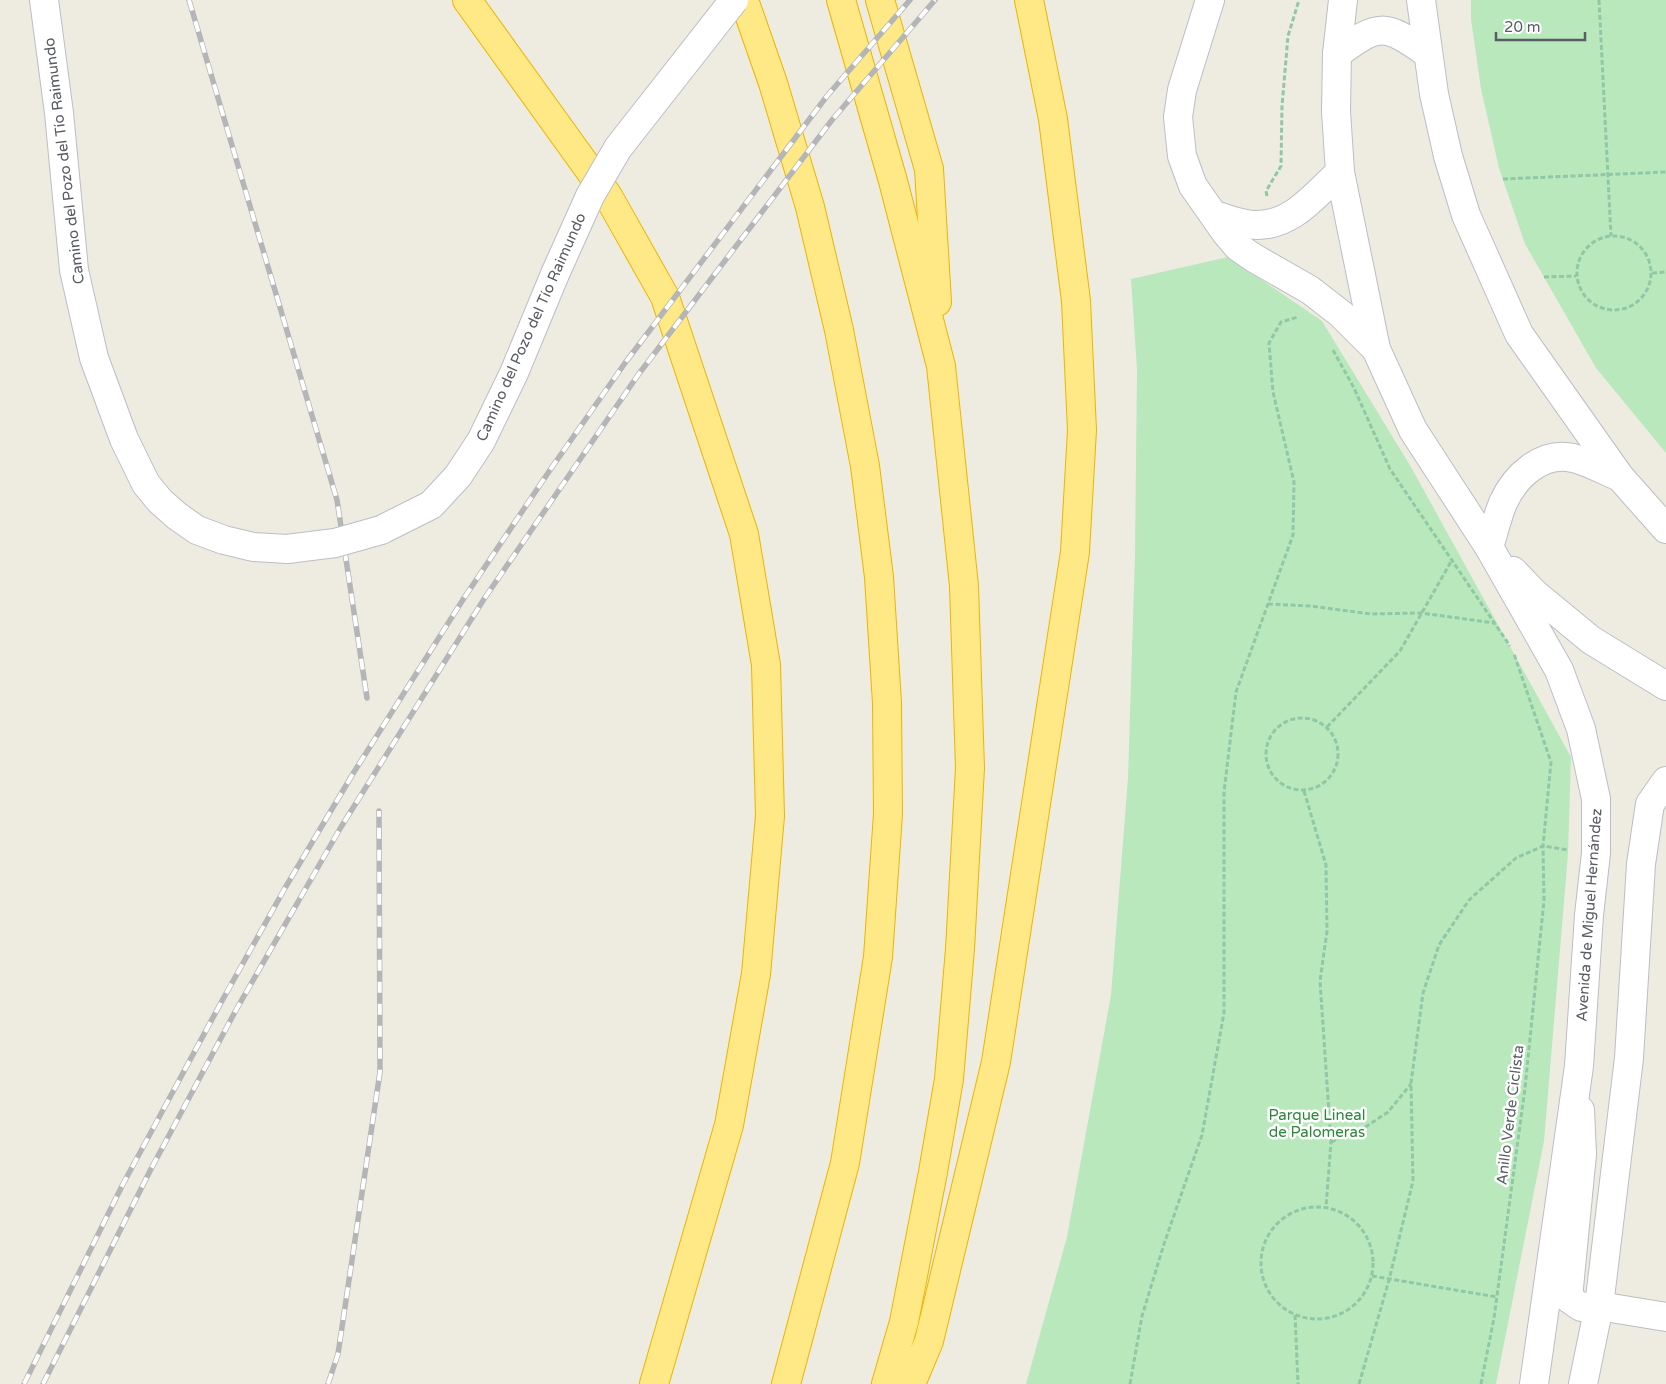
<svg xmlns="http://www.w3.org/2000/svg" width="1666" height="1384" viewBox="0 0 1666 1384" font-family="'Varela Round',sans-serif">
  <style>
    .green { fill: #b9e8bd }
    .lines { fill: none; stroke-linecap: round; stroke-linejoin: round }
    .street-casing { stroke: #bbbdc4; stroke-width: 30 }
    .secondary-casing { stroke: #bbbec6; stroke-width: 30 }
    .highway-casing { stroke: #eeb400; stroke-width: 30 }
    .path { stroke: #90c8a5; stroke-width: 3; stroke-dasharray: 5 2.5; stroke-linecap: butt }
    .street { stroke: #fff; stroke-width: 28 }
    .secondary { stroke: #fff; stroke-width: 28 }
    .highway { stroke: #ffe986; stroke-width: 28 }
    .rail-casing { stroke: #b4b5b6; stroke-width: 5.5 }
    .rail { stroke: #fff; stroke-width: 4; stroke-dasharray: 11; stroke-linecap: butt }
    .secondary-bridge-casing { stroke: #bbbec6; stroke-width: 30; stroke-linecap: butt }
    .secondary-bridge { stroke: #fff; stroke-width: 28 }
    .labels { text-anchor: middle; dominant-baseline: central; stroke-width: 5; stroke-linejoin: round; paint-order: stroke }
    .street-label { font-size: 15px; fill: #595d63; stroke: #fff }
    .park-label { font-size: 15px; fill: #2c8737; stroke: #fff }
  </style>
  <rect width="100%" height="100%" fill="#eeece0"/>
  <!-- green -->
  <g class="green">
    <path d="M1471,0h195v453l-70,-85 -71,-124 -26,-76 -18,-79 -10,-70z"/>
    <path d="M1228,257l94,64 89,146 160,290 -3,97 -24,287 -48,243h-470l41,-147 44,-242 17,-217 7,-223 2,-186 -6,-90z"/>
  </g>
  <g class="lines">
    <!-- street casing -->
    <g class="street-casing">
      <path id="street" d="M1580,1110l2,44 -14,144 13,9 18,-1 67,11"/>
    </g>
    <!-- secondary casing -->
    <g class="secondary-casing">
      <g id="secondary">
        <path d="M44,0l15,113 15,157 20,88 30,81 22,45 14,17 17,15 20,14 27,10 29,7 34,2"/>
        <path d="M1210,0l-28,90 -4,27 4,39 11,30 33,47 12,14 16,11 56,32 31,24 35,35"/>
        <path d="M1343,0l-6,54 -1,57 4,61 36,177 37,81 76,117 70,123 22,59 15,70v54l-7,62 -10,151 -45,318"/>
        <path d="M1421,0l13,94 14,62 18,59 53,119 101,143 46,52"/>
        <path d="M1337,54c42,-31 47,-31 90,-1"/>
        <path d="M1214,215c14,4 28,10 42,10 36,1 60,-31 84,-53"/>
        <path d="M381,530l50,-25 27,-29 23,-35 33,-68 41,-99"/>
        <path d="M1489,547c5,-15 8,-30 14,-44 12,-27 39,-52 70,-45 16,4 32,13 47,19"/>
        <path d="M1513,571l21,22 57,47 75,46"/>
        <path d="M1583,1384l16,-78 30,-248 12,-194 9,-60 16,-23"/>
      </g>
    </g>
    <!-- highway casing -->
    <g class="highway-casing">
      <g id="highway">
        <path d="M467,0l141,196 57,101 79,237 22,131 4,151 -14,158 -27,151 -75,259"/>
        <path d="M744,0l29,83 37,124 29,123 26,136 14,111 8,126 1,111 -10,143 -33,206 -59,221"/>
        <path d="M841,0l52,181 48,185 23,220 6,182 -10,181 -11,130 -16,93 -29,150 -18,62"/>
        <path d="M880,0l49,169 8,133"/>
        <path d="M911,1384l18,-43 67,-279 79,-510 7,-122 -6,-129 -23,-182 -24,-119"/>
      </g>
    </g>
    <!-- path -->
    <g class="path">
      <path d="M1599,0l12,236"/>
      <path d="M1503,179l163,-7"/>
      <path d="M1267,196l-1,-5 15,-25 1,-60 6,-70 11,-36"/>
      <circle cx="1614" cy="273" r="37"/>
      <path d="M1652,273l14,-1"/>
      <path d="M1544,277l32,-1"/>
      <path d="M1333,350l21,38 36,81 120,177"/>
      <path d="M1268,604l43,2 60,8 50,-1 73,10"/>
      <circle cx="1302" cy="754" r="36"/>
      <path d="M1327,727l73,-76 52,-91"/>
      <path d="M1304,791l22,74 1,66 -7,50 11,161 -5,65"/>
      <path d="M1331,1142l30,-12 27,-18 23,-28"/>
      <circle cx="1317" cy="1263" r="56"/>
      <path d="M1372,1276l125,21"/>
      <path d="M1295,1315l3,69"/>
      <path d="M1130,1384l12,-68 22,-72 38,-109 22,-122v-221l12,-100 57,-157 1,-53 -21,-90 -4,-49 12,-21 17,-5"/>
      <path d="M1359,1384l30,-104 24,-99 -2,-98 12,-90 16,-48 30,-45 47,-42 27,-12 25,4"/>
      <path d="M1481,1384l13,-66 31,-230 19,-188 -1,-54 8,-84 -37,-108"/>
    </g>
    <!-- street -->
    <use href="#street" class="street"/>
    <!-- secondary -->
    <use href="#secondary" class="secondary"/>
    <!-- highway -->
    <use href="#highway" class="highway"/>
    <!-- rail casing -->
    <g class="rail-casing">
      <g id="rail">
        <path d="M189,0l148,500 30,198"/>
        <path d="M24,1384l99,-200 100,-185 62,-111 69,-116 110,-174 86,-128 75,-107 202,-267 83,-96"/>
        <path d="M43,1384l108,-215 85,-159 105,-183 143,-228 154,-224 194,-255 103,-120"/>
        <path d="M328,1384l10,-30 42,-282 -1,-261"/>
      </g>
    </g>
    <!-- rail -->
    <use href="#rail" class="rail"/>
    <!-- secondary-bridge casing -->
    <g class="secondary-bridge-casing">
      <g id="secondary-bridge">
        <path d="M555,274l35,-78 28,-48 116,-148"/>
        <path d="M287,549l48,-6 46,-13"/>
      </g>
    </g>
    <!-- secondary-bridge -->
    <use href="#secondary-bridge" class="secondary-bridge"/>
  </g>
  <g class="labels">
    <!-- street labels -->
    <g class="street-label">
      <text transform="translate(64 161) rotate(-97)">Camino del Pozo del Tío Raimundo</text>
      <text transform="translate(531 327) rotate(-66)">Camino del Pozo del Tío Raimundo</text>
      <text transform="translate(1589 915) rotate(-86)">Avenida de Miguel Hernández</text>
      <text transform="translate(1510 1115) rotate(-83)">Anillo Verde Ciclista</text>
    </g>
    <!-- park labels -->
    <g class="park-label">
      <text x="1317" y="1115">Parque Lineal<tspan x="1317" dy="17">de Palomeras</tspan></text>
    </g>
  </g>
  <!-- scale -->
  <path d="M1496 32v8h89v-8" fill="none" stroke="#595d63" stroke-width="2.5"/>
  <text x="1504" y="32" font-size="15" fill="#595d63" stroke="#ffffff" stroke-width="4" paint-order="stroke">20 m</text>
</svg>
